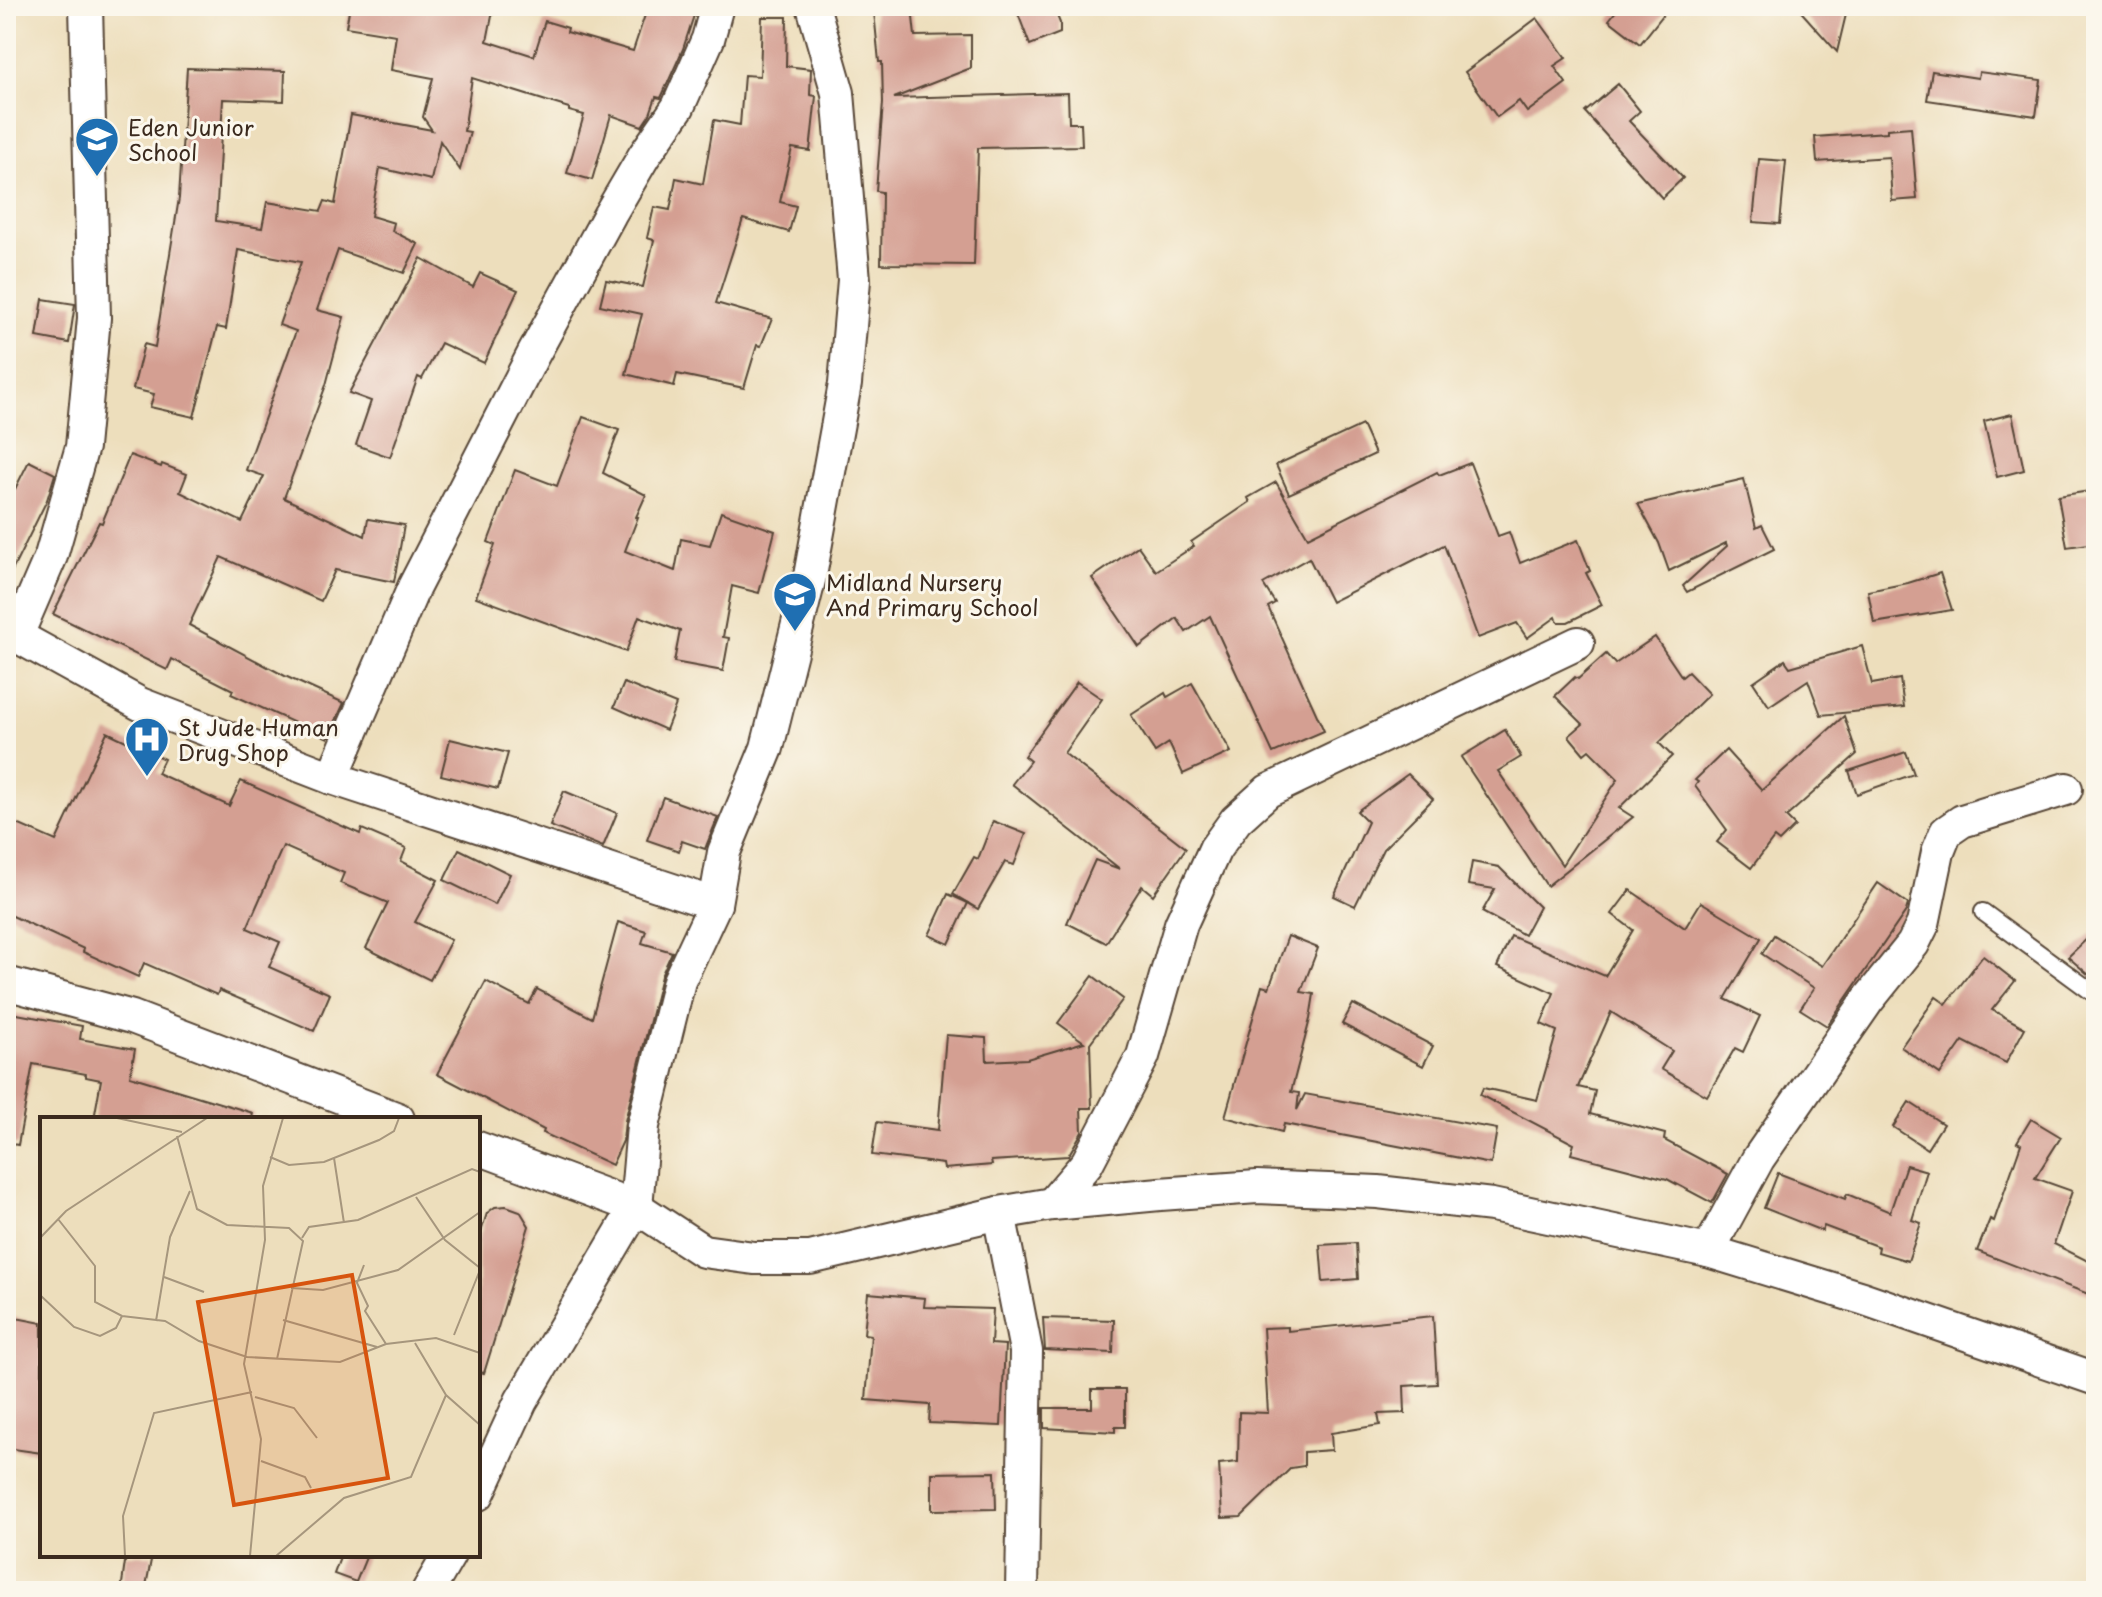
<svg xmlns="http://www.w3.org/2000/svg" width="2102" height="1597" viewBox="0 0 2102 1597" font-family="'Playpen Sans',sans-serif">
  <style>
    .building { fill: #d49f92 }
    .lines { fill: none; stroke-linecap: round; stroke-linejoin: round }
    .service-casing { stroke: #564536; stroke-width: 20 }
    .minor-casing { stroke: #564536; stroke-width: 36 }
    .service { stroke: #fff; stroke-width: 16 }
    .minor { stroke: #fff; stroke-width: 32 }
    .labels { text-anchor: middle; dominant-baseline: central; stroke-width: 6; stroke-linejoin: round; paint-order: stroke }
    .poi-label { font-size: 22px; fill: #3b2a1e; stroke: #fbf7ec; text-anchor: start }
    .inset-road { fill: none; stroke: #a6967d; stroke-width: 2 }
    .view { fill: #d7540e; fill-opacity: 0.15; stroke: #d7540e; stroke-width: 4 }
    .inset-edge { fill: none; stroke: #3b2a1e; stroke-width: 4 }
  </style>
  <rect width="100%" height="100%" fill="#fbf7ec"/>
  <filter id="ink" filterUnits="userSpaceOnUse"><feTurbulence type="fractalNoise" baseFrequency=".0125" numOctaves="2"/><feDisplacementMap in="SourceGraphic" scale="16" xChannelSelector="R" yChannelSelector="G"/><feConvolveMatrix kernelMatrix="1 2 1 2 8 2 1 2 1" color-interpolation-filters="sRGB"/></filter>
  <filter id="wash" filterUnits="userSpaceOnUse"><feTurbulence type="fractalNoise" baseFrequency=".006" numOctaves="4" result="noise"/><feDisplacementMap in="SourceGraphic" scale="32" xChannelSelector="R" yChannelSelector="G"/><feGaussianBlur stdDeviation="1.8" result="paint"/><feColorMatrix in="noise" values="0 0 0 0 0 0 0 0 0 0 0 0 0 0 0 0 0 1.4 0 .05"/><feComposite in="paint" operator="in"/></filter>
  <g filter="url(#wash)">
    <rect width="100%" height="100%" fill="#eddebc"/>
    <g id="blocks">
      <!-- building -->
      <g class="building">
        <path d="M350,6h144l-7,35 47,15 11,-35 23,7 -1,4 66,19 15,-45h49l-14,43 -22,49 -5,-1 -6,17 -8,12 -31,-11 -19,65 -25,-7 17,-58 -15,-4v-3l-97,-30 -8,53 6,1 -10,38 -20,-29 -9,39 -51,-12 -9,48 23,7 -2,8 26,13 -14,29 -66,-23 -21,60 27,7 -18,68 -42,113 81,38 3,-17 36,6 -10,57 -59,-12 -14,31 -100,-44 -32,68 96,51 59,27 -16,35 -97,-44 2,-4 -61,-31 -5,11 -114,-56 46,-92 3,1 28,-68 31,12 1,-3 25,10 -7,18 62,30 22,-46 -18,-6 50,-139 -17,-6 22,-63 -63,-12 -12,79 -9,-2 -23,90 -44,-10 4,-13 -21,-5 11,-45 11,3 24,-149 8,-130 98,3 -1,30 -61,-2 -7,122 46,7 5,-26 54,9 4,-10 10,3 16,-89 81,15 -9,-13 10,-39 -42,-8 5,-35 -50,-8z"/>
        <path d="M1015,6h38l7,17v10l-30,12z"/>
        <path d="M1620,6h50l-30,38 -31,-24z"/>
        <path d="M1796,6h52l-11,46z"/>
        <path d="M912,8l3,28 56,-1v33l-77,30 174,-5 1,30h12l1,23 -104,2 -4,117 -93,-1 1,-72 -6,-1 7,-88 -1,-41h-3l-5,-50z"/>
        <path d="M762,17h25l-1,49 25,3 -1,26 6,1 -6,55 -18,-3 -12,54 16,4 -7,26 -46,-13 -27,84 56,16 -11,27 -4,-1 -13,43 -67,-14 -3,12 -48,-12 16,-60 -42,-9 6,-25 37,7 11,-47 -7,-2 7,-31 16,3 6,-32 27,6 11,-64 26,5 4,-50 16,1z"/>
        <path d="M1537,18l29,40 -12,8 12,17 -39,29 -8,-11 -22,16 -32,-45z"/>
        <path d="M1932,71l46,7 1,-6 62,8 -5,36 -109,-16z"/>
        <path d="M1618,84l22,27 -11,10 54,57 -21,20 -77,-86z"/>
        <path d="M1911,127l6,72 -25,2 -3,-44 -72,5 -2,-25 72,-5v-3z"/>
        <path d="M1759,159l27,2 -6,63 -27,-2z"/>
        <path d="M421,258l52,29 7,-14 38,17 -34,73 -43,-20 -19,36 -4,-2 -28,80 -34,-12 15,-44 -22,-8z"/>
        <path d="M43,299l32,5 -6,39 -32,-6z"/>
        <path d="M2012,414l12,56 -27,7 -13,-56z"/>
        <path d="M583,417l36,13 -16,43 43,22 -10,22h2l-13,34 50,20 6,-32 29,6 11,-33 54,19 -16,62 -27,-7 -9,51 6,1 -6,33 -49,-9 6,-31 -41,-15 -13,36 -150,-55 19,-52 -7,-3 27,-72 42,16z"/>
        <path d="M1362,425l13,29 -86,40 -13,-29z"/>
        <path d="M29,461l26,13 -8,26 -41,83v-76z"/>
        <path d="M1470,463l28,73 11,-4 11,31 58,-23 12,31 -4,2 16,32 -34,17h-10l-2,-5 -29,21 -10,-15 -39,15 -34,-93 -113,57 -22,-44 -46,26 12,19 -7,4 56,124 -51,22 -63,-137 -24,16 -9,-14 -38,29 -47,-69 46,-32 18,25 38,-25 -3,-4 59,-40 -2,-4 28,-16 32,55 129,-65 2,3z"/>
        <path d="M1744,479l12,49 6,-3 12,24 -87,43 -4,-6 44,-40 -1,-3 -57,28 -10,-28 -21,-39z"/>
        <path d="M2096,490v28l-5,1 5,24 -29,4 -9,-51z"/>
        <path d="M1940,573l12,37 -78,13 -6,-32 40,-8z"/>
        <path d="M1655,637l27,40 6,-5 21,22 -50,49 13,13 -53,52 14,9 -86,69 -86,-129 44,-27 16,27 -23,14 64,94 56,-86 -29,-29 -5,4 -15,-18 14,-12 -28,-28 20,-19 3,2 28,-25 9,10z"/>
        <path d="M1862,646l10,38 28,-5 4,28 -83,8 -13,-35 -39,26 -16,-24 32,-22 5,7z"/>
        <path d="M1077,682l25,17 -38,54 122,95 -33,47 -11,-9 -36,57 -39,-20 28,-63 25,9 -108,-85 18,-23 -6,-5z"/>
        <path d="M624,683l52,21 -10,26 -52,-23z"/>
        <path d="M1192,683l39,69 -48,22 -14,-31 -14,9 -24,-37 34,-22 2,4z"/>
        <path d="M1844,716l13,38 -71,63 9,9 -16,16 -5,-4 -23,30 -34,-26 10,-12 -32,-44 3,-4 -3,-2 31,-30 36,40z"/>
        <path d="M107,732l57,27 -7,14 72,33 12,-25 119,53 2,-5 44,19 -5,13 37,19 -23,42 36,18 -21,40 -64,-32 22,-45 -48,-20 4,-10 -61,-27 -36,82 33,14 -11,25 61,27 -16,37 -95,-41 -2,5 -73,-32 -6,14 -55,-25 1,-3 -78,-36v-94l50,22z"/>
        <path d="M450,739l58,14 -10,36 -57,-14z"/>
        <path d="M1906,752l8,22 -57,20 -8,-23z"/>
        <path d="M1408,774l25,25 -50,50 -28,57 -21,-10 34,-74 -11,-11z"/>
        <path d="M564,791l53,22 -14,34 -53,-21z"/>
        <path d="M663,797l55,20 -13,32 -23,-8 -3,10 -32,-11z"/>
        <path d="M993,821l33,13 -12,31 -9,-3 -27,47 -25,-15 21,-37 4,2z"/>
        <path d="M459,849l51,25 -15,31 -51,-25z"/>
        <path d="M1472,862l27,5 40,40 -15,28 -42,-23 13,-23 -27,-4z"/>
        <path d="M1878,883l30,21 -2,7 -79,115 -27,-17 14,-21 -52,-34 12,-19 48,31z"/>
        <path d="M1630,890l55,38 16,-26 60,36 -36,61 35,17 -17,36 -8,-4 -28,48 -46,-27 11,-18 -61,-39 -33,75 17,4 -5,23 75,20 -1,6 64,34 -16,29 -45,-24 -96,-25 3,-10 -94,-49 3,-7 54,12 20,-69 -16,-7 13,-31 -57,-26 14,-31 94,40 28,-46 -21,-16z"/>
        <path d="M948,894l20,9 -19,41 -20,-9z"/>
        <path d="M618,922l28,9 -4,12 30,9 -11,24 -36,145 -2,20 -11,24 -69,-32 1,-3 -107,-56 49,-93 43,23 8,-15 55,29z"/>
        <path d="M2096,930v51l-28,-24z"/>
        <path d="M1288,936l30,12 -17,44 13,2 -4,25 -19,73 8,1 -2,17 8,-16 192,35 -6,35 -207,-40 -2,8 -57,-15 37,-131 7,2z"/>
        <path d="M1983,956l32,25 -23,29 33,18 -19,35 -43,-22 -23,33 -39,-27 35,-50 10,7z"/>
        <path d="M1093,976l30,23 -33,44 2,65h-11l1,24 -14,24 -77,5 1,4 -48,4 -1,-5 -71,-9 5,-33 61,8 8,-95 40,3 1,23 40,-2 57,-17 -26,-19z"/>
        <path d="M1353,1004l80,42 -10,20 -81,-42z"/>
        <path d="M6,1012l76,14 -2,13 55,10 -5,27 123,37 -1,6h-158l7,-39 -15,-3v-3l-53,-10 -15,81 -12,-2z"/>
        <path d="M1909,1102l34,22 -16,25 -34,-22z"/>
        <path d="M2031,1119l30,18 -26,41 37,13 -18,53 42,21v32l-119,-46 13,-32 4,2 27,-77 -4,-2z"/>
        <path d="M1906,1165l21,6 -15,49 9,3 -13,38 -30,-9 1,-5 -55,-21 -2,5 -58,-23 14,-35 67,26 2,-5 43,18z"/>
        <path d="M506,1206l14,5 9,15 -45,147 -6,-1v-130l9,-29 8,-6z"/>
        <path d="M1356,1243l2,36 -35,3 -3,-37z"/>
        <path d="M868,1293l57,5 -1,9 69,2 -2,35 14,1 -4,81 -72,-3 1,-18 -64,-5 5,-65 -7,-1z"/>
        <path d="M6,1316l36,7v130l-36,-5z"/>
        <path d="M1433,1316l4,68 -33,2 1,27 -27,1 2,11 -49,8 1,17 -28,2v14l-13,2 -50,49 -19,1 -3,-54 19,-2 1,-50 29,1 -5,-85 25,-1v4z"/>
        <path d="M1043,1318l71,2 -1,33 -68,-3z"/>
        <path d="M1092,1389h33v38h-10v5l-71,-4v-20h48z"/>
        <path d="M995,1472l1,37 -64,1v-37z"/>
        <path d="M126,1555h26l-7,36h-24z"/>
        <path d="M341,1555h26l-11,27 -22,-8z"/>
      </g>
    </g>
  </g>
  <g filter="url(#ink)">
    <use href="#blocks" fill-opacity="0" stroke="#564536" stroke-width="2"/>
    <g class="lines">
      <!-- service casing -->
      <g class="service-casing">
        <path id="service" d="M1983,912l109,80h4"/>
      </g>
      <!-- minor casing -->
      <g class="minor-casing">
        <g id="minor">
          <path d="M6,630l134,74 192,74 383,126"/>
          <path d="M17,635l34,-79 31,-109 12,-129 -8,-312"/>
          <path d="M332,778l82,-191 119,-232 77,-141 34,-58 34,-49 30,-68 9,-33"/>
          <path d="M6,983l126,34 266,102"/>
          <path d="M478,1148l158,59 67,44 51,7h56l189,-45 53,-9 108,-10 97,-7 121,5 114,13 216,46 154,47 234,81"/>
          <path d="M1052,1204l35,-41 56,-107 38,-132 34,-75 21,-29 32,-29 310,-148"/>
          <path d="M999,1213l27,138 -4,240"/>
          <path d="M1708,1251l50,-92 110,-159 45,-56 10,-20 15,-72 8,-20 16,-11 104,-32"/>
          <path d="M478,1494l43,-93 115,-194 7,-81 36,-145 36,-77 9,-52 43,-104 43,-172 35,-192 9,-104 -16,-187 -25,-87"/>
          <path d="M428,1591l21,-36"/>
        </g>
      </g>
      <!-- service -->
      <use href="#service" class="service"/>
      <!-- minor -->
      <use href="#minor" class="minor"/>
    </g>
  </g>
  <!-- icons -->
  <defs>
    <g id="school-pin" transform="scale(2.3)"><path d="M0 17L-7.5 6A9.5 9.5 0 1 1 7.5 6Z" fill="#1f6fb2" stroke="#fbf7ec"/><path d="M0-5L7-2L0 1L-7-2ZM-4 1L0 2.5L4 1V4Q0 6-4 4Z" fill="#fff"/></g>
    <g id="hospital-pin" transform="scale(2.3)"><path d="M0 17L-7.5 6A9.5 9.5 0 1 1 7.5 6Z" fill="#1f6fb2" stroke="#fbf7ec"/><path d="M-5-5h3v3.5h4V-5h3V5h-3V1.5h-4V5h-3Z" fill="#fff"/></g>
  </defs>
  <g fill-rule="evenodd">
    <use href="#school-pin" x="97" y="139"/>
    <use href="#school-pin" x="795" y="594"/>
    <use href="#hospital-pin" x="147" y="739"/>
  </g>
  <g class="labels">
    <!-- poi labels -->
    <g class="poi-label">
      <text x="128" y="126">Eden Junior<tspan x="128" dy="25">School</tspan></text>
      <text x="826" y="581">Midland Nursery<tspan x="826" dy="25">And Primary School</tspan></text>
      <text x="178" y="726">St Jude Human<tspan x="178" dy="25">Drug Shop</tspan></text>
    </g>
  </g>
  <!-- overview -->
  <g transform="translate(40 1117)">
    <rect width="440" height="440" fill="#eddebc"/>
    <path class="inset-road" d="M77,1l65,14M137,19l20,73 30,16 62,3 14,13 -26,118M230,40l19,8 35,-3 55,-22 15,-9 5,-13M294,41l10,65M376,80l29,43 35,28M18,102l37,47v36l27,14 43,5 34,20 48,16 93,5 46,-18 50,-6 44,15M0,121l26,-27 141,-93M262,121l7,-11 49,-7 114,-51 8,3M324,148l-7,18 11,23 -3,5 21,33M124,160l40,15M251,171l32,2 75,-20 82,-58M0,178l34,32 26,9 16,-8 6,-12M243,203l94,27M116,204l14,-84 20,-46M414,218l26,-65M375,226l31,52 34,30M215,280l39,11 23,30M221,344l44,16 6,11M85,439l-2,-40 31,-103 98,-21M210,439l11,-117 -17,-75 21,-124 -2,-54 20,-68M236,439l68,-58 67,-21 35,-82"/>
    <path class="view" d="M312,158l36,203 -154,27 -36,-203z"/>
    <rect width="440" height="440" class="inset-edge"/>
  </g>
  <!-- margin -->
  <rect width="2102" height="1597" fill="none" stroke="#fbf7ec" stroke-width="32"/>
</svg>
